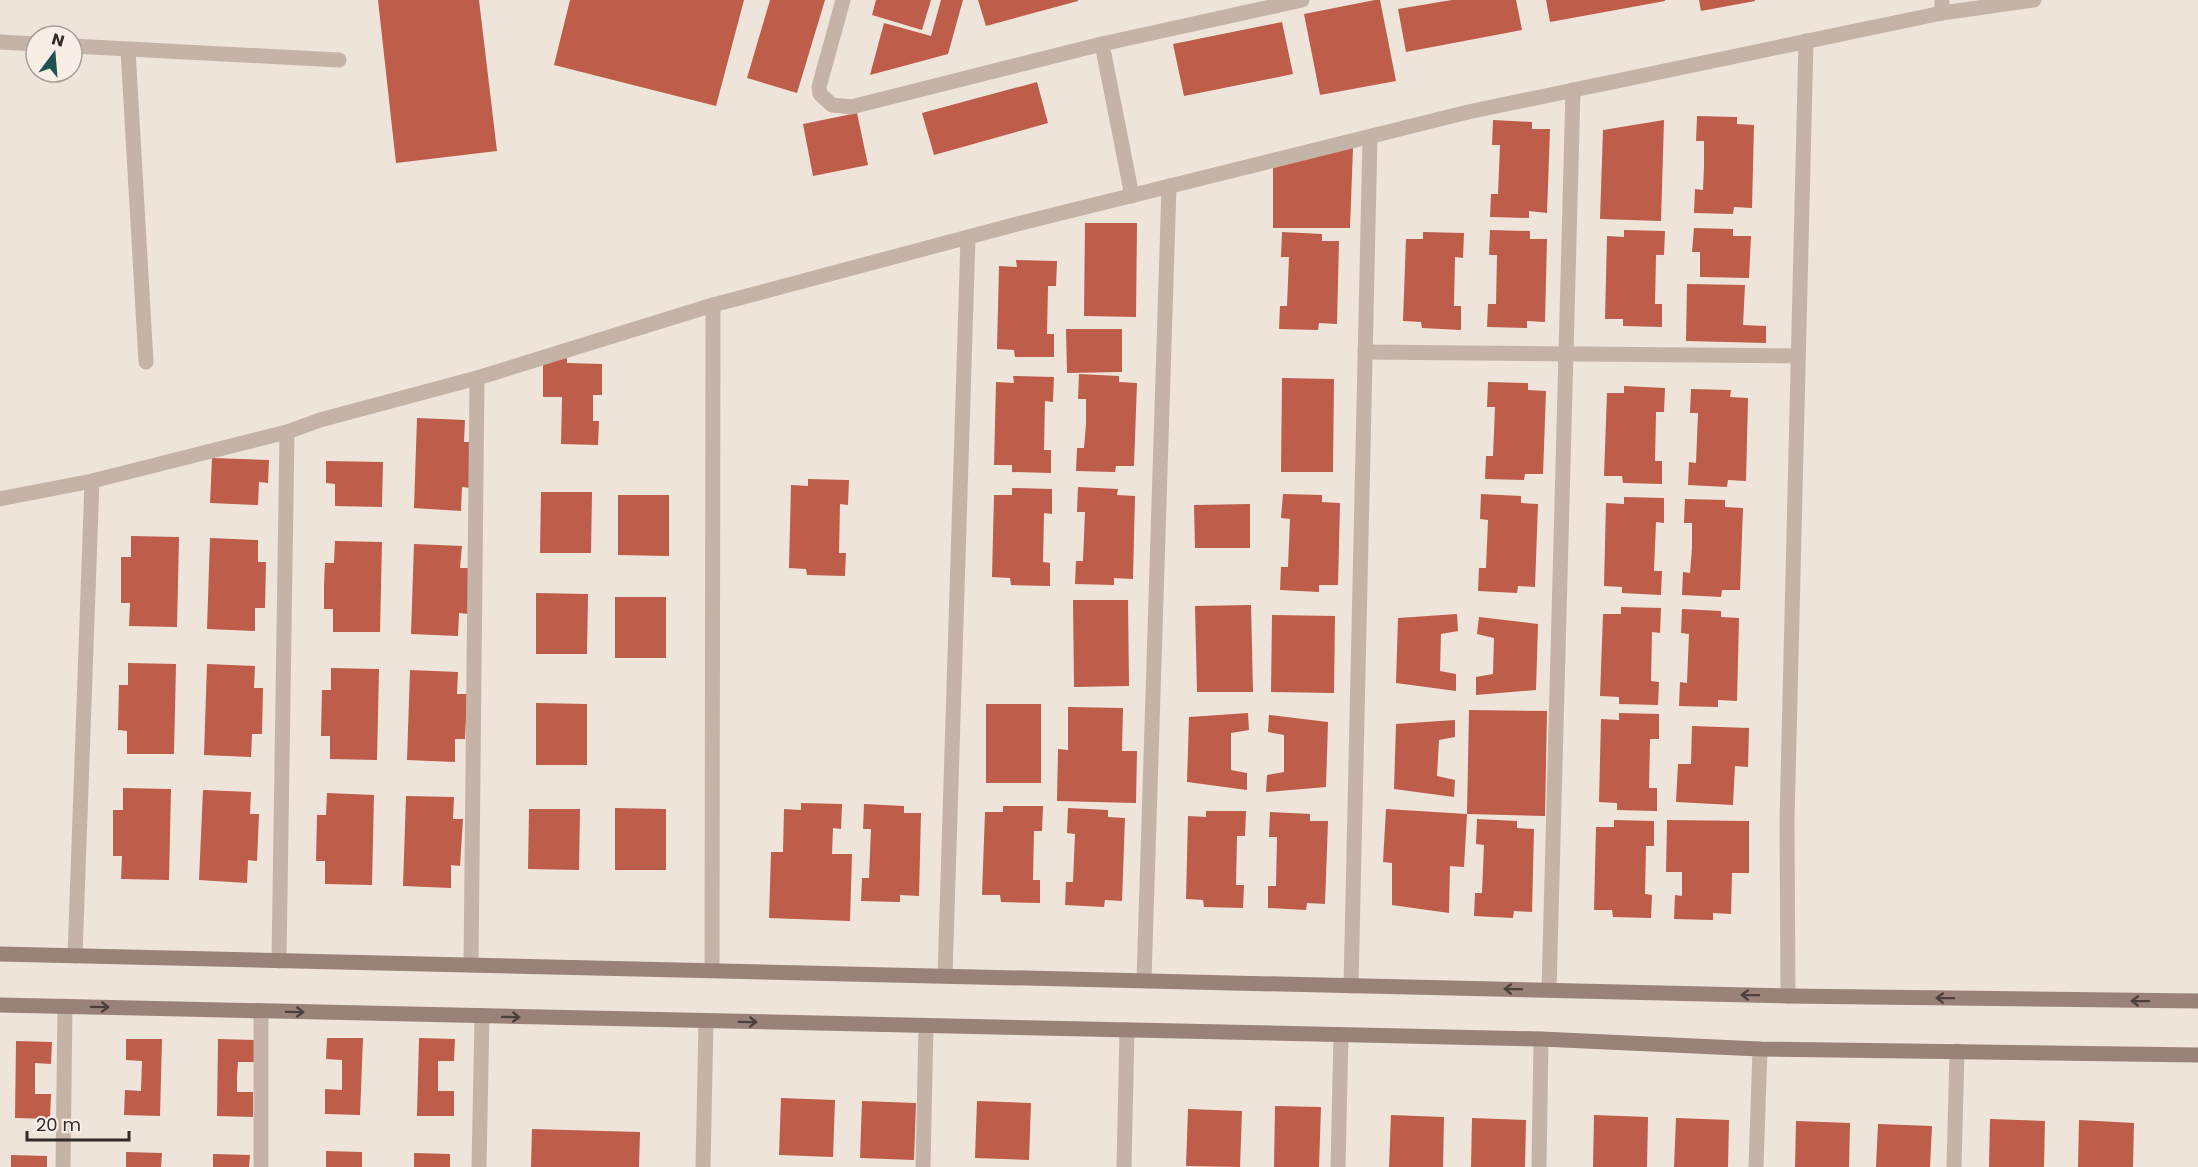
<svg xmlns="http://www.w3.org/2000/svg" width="2198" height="1167" viewBox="0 0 2198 1167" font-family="Poppins,sans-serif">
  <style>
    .building { fill: #bd5d4a }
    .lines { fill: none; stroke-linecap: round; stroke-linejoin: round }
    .lane { stroke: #c6b3a7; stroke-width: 15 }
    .street { stroke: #c6b3a7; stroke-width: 15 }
    .secondary { stroke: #9a8279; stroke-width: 15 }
    .oneway { stroke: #4d403c }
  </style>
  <rect width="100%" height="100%" fill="#efe4da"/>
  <!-- building -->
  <g class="building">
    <path d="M378,0h101l18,151 -101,12z"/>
    <path d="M570,0h174l-28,106 -162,-41z"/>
    <path d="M770,0h55l-28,93 -50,-15z"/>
    <path d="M876,0h55l-9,30 -50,-15z"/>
    <path d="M941,0h22l-15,54 -78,21 14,-52 47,13z"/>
    <path d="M978,0h100v1l-92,25z"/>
    <path d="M1375,0h5l16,81 -76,14 -16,-81z"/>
    <path d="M1452,0h64l6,30 -116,22 -8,-43z"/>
    <path d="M1546,0h119v1l-115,21z"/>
    <path d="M1699,0h56v1l-54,10z"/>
    <path d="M1282,22l11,52 -109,22 -11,-52z"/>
    <path d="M1037,82l11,41 -114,32 -12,-42z"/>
    <path d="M857,113l11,52 -55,11 -10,-52z"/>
    <path d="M1697,116l40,1v7l17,1 -2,83 -18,-1 -1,7 -39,-1 1,-24 8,1 1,-24v-25h-8z"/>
    <path d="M1493,120l39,2v7h18l-3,84 -18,-2v7l-39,-1 1,-23h7l2,-49h-8z"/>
    <path d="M1664,120l-3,101 -61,-2 3,-89z"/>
    <path d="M1353,147l-3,81h-77v-61z"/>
    <path d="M1085,223h52l-1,94 -52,-1z"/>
    <path d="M1694,228l39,1v7h18l-2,42 -49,-1v-25h-8z"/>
    <path d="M1490,230l40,1v8h17l-2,83 -18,-1v7l-40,-1 1,-23h8l1,-49h-8z"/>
    <path d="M1624,230l41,1 -1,24h-8l-1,49h7v23l-39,-1v-7h-18l2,-83 17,1z"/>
    <path d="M1282,232l40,2v7h17l-2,83 -18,-1 -1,7 -39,-1 1,-23h7l2,-49h-8z"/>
    <path d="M1423,232l41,1 -1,25 -8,-1 -1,49h7v24l-39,-2 -1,-6 -18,-1 3,-82h17z"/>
    <path d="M1016,260l41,1 -1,25h-8l-1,48h7v23h-39l-1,-7 -17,-1 2,-83 18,1z"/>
    <path d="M1687,284l58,1 -2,40 23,1v17l-80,-2z"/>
    <path d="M1066,329h56v43l-55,1z"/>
    <path d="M567,355v8l35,1v31h-9v26h6l-1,24 -37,-1 1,-47h-19v-35z"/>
    <path d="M1079,374l40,2v6l18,1 -3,83h-18l-1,6 -39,-1 1,-23h7l2,-24v-25h-8z"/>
    <path d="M1013,376l41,1 -1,25 -8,-1 -1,49h7v23l-39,-1v-7h-18l2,-83 18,1z"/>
    <path d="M1282,378l52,1 -1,93h-52z"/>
    <path d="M1488,382l40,1v7l18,1 -3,83h-18l-1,6 -39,-1 1,-23h7l1,-24 1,-25h-8z"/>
    <path d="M1624,386l41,2 -1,24h-8l-1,49h7v23l-39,-1 -1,-7h-18l3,-83h17z"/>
    <path d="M1691,389l40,1 -1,7 18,1 -2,83 -18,-1 -1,7 -39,-2 1,-23 7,1 2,-50h-8z"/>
    <path d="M417,418l48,2 -1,22h9l-2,46 -9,-1 -1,24 -47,-3z"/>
    <path d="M212,458l57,2 -1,23 -9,-1 -1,23 -48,-2z"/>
    <path d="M326,461l57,1 -1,45 -47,-1v-22l-9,-1z"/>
    <path d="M808,479l41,1 -1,25 -8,-1 -1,49h7l-1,23 -38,-1 -1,-6 -17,-1 2,-83 17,1z"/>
    <path d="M1078,487l40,2 -1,6 18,1 -2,83 -19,-1v7l-39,-1 1,-23h7l2,-49h-8z"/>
    <path d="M1012,488l40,1v25l-8,-1 -1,49 7,1v23l-39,-1 -1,-7 -18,-1 2,-82h18z"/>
    <path d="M541,492h51l-1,61h-51z"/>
    <path d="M1283,494l39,1v7l18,1 -2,82h-19v7l-39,-2 1,-23h7l2,-48 -9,-1z"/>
    <path d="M1481,494l40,2v7l17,1 -3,83 -17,-1 -1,7 -39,-2 1,-23h7l2,-48 -8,-1z"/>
    <path d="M618,495h51v61l-51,-1z"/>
    <path d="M1624,497l40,1v25l-8,-1 -2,49h8l-1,24 -39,-2v-6l-18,-1 2,-83 18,1z"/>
    <path d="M1685,499l40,1v7l18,1 -3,82h-18l-1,7 -39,-2 1,-23 7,1 2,-25v-25h-8z"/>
    <path d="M1250,504v44h-55l-1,-43z"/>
    <path d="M131,536l48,1 -2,90 -48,-1 1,-23h-9v-46h10z"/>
    <path d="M210,538l48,2v22h8l-1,46h-10v23l-48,-2z"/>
    <path d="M335,541l47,1 -2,90h-47v-23h-9v-23l1,-23h9z"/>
    <path d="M414,544l48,2 -2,22h10l-2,46 -9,-1 -1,23 -47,-2z"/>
    <path d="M536,593l52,1 -1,60h-51z"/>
    <rect x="615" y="597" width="51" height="61"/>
    <path d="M1073,600h55l1,86 -55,1z"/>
    <path d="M1251,605l2,87h-56l-2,-86z"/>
    <path d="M1621,607l40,1 -1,25 -8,-1 -1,49 8,1 -1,23 -39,-1v-7l-19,-1 3,-82h18z"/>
    <path d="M1682,609l39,2v6l18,1 -2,83 -19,-1v7l-39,-1 1,-24 7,1 2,-49 -8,-1z"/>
    <path d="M1457,614l1,17 -17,3 -1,37 16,3v17l-60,-8 2,-65z"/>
    <path d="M1272,615l63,1 -1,77 -63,-1z"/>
    <path d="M1479,617l59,7 -2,66 -60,5v-18l17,-3 1,-36 -17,-4z"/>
    <path d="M128,663l48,1 -2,90h-47v-23l-9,-1 1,-45h9z"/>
    <path d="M207,664l48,2 -1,22h9l-1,46h-10l-1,23 -47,-2z"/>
    <path d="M331,668l48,1 -2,91 -47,-1v-23h-9l1,-46h9z"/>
    <path d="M410,670l48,2 -1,22h10l-2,45h-10v23l-48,-2z"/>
    <path d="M536,703l51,1v61h-51z"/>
    <rect x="986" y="704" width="55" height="79"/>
    <path d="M1068,707l55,1 -1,43h15l-1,52 -79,-2 1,-52 10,1z"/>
    <path d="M1469,710l78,1 -2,105 -78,-2z"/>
    <path d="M1248,713l1,17 -18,3v37l16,3v17l-60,-8 2,-65z"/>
    <path d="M1619,713l40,1v25h-9l-1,49h8v23l-40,-1v-7l-18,-1 2,-83 18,1z"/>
    <path d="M1269,715l59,7 -2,65 -60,5 1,-17 17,-3v-37l-16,-3z"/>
    <path d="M1455,720v17l-16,3 -2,36 18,4 -1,17 -60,-8 2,-65z"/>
    <path d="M1692,726l57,2 -1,39 -13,-1 -2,39 -57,-3 2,-38h13z"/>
    <path d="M123,788l48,1 -2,91 -48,-1 1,-23h-9v-46h10z"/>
    <path d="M203,790l48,2 -1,22h9l-2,47 -9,-1 -1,23 -48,-3z"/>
    <path d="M327,793l47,2 -2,90 -47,-1v-23h-9l1,-46h9z"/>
    <path d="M406,796l48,1 -1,22h10l-3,47 -9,-1v23l-48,-2z"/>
    <path d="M801,803l41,1 -1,25 -8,-1 -1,26h20l-2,67 -81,-3 2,-66h12l1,-43 17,1z"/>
    <path d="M864,804l40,2v7h17l-2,83 -19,-1v7l-39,-1 1,-23h7l2,-49h-8z"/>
    <path d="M1003,806h40l-1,25h-8l-1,49h7v23l-39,-1 -1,-7h-18l3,-83h18z"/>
    <path d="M615,808l51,1v61h-51z"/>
    <path d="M1068,808l40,2v7l17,1 -3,83 -17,-1 -1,7 -39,-2 1,-23h7l2,-48 -8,-1z"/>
    <path d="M529,809h51l-1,61 -51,-1z"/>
    <path d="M1386,809l81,5 -3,53 -14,-1 -1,47 -57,-8v-42l-9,-1z"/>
    <path d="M1206,811h40l-1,25h-8l-1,49h8l-1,23 -39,-1 -1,-7 -17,-1 2,-83 18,1z"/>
    <path d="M1270,812l40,2v7h18l-3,83 -18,-1 -1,7 -38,-2v-22h8l1,-49h-8z"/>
    <path d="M1477,819l40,2v7l17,1 -2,83 -18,-1 -1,7 -39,-2 1,-23h7l2,-48 -8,-1z"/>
    <path d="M1614,820l40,1v25h-8l-1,48 7,1 -1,23 -38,-1 -1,-7h-18l2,-83h18z"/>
    <path d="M1667,820l82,1v52h-17l-1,41 -18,-1v7l-39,-1 1,-24 7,1v-24h-16z"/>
    <path d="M327,1038h36l-3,77 -35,-1v-25l17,1v-30l-16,-1z"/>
    <path d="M419,1038l36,1 -1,22h-16v30h16v25h-37z"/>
    <path d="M126,1039h36l-2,77 -36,-1 1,-25 16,1 1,-30 -16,-1z"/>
    <path d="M218,1039l36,1v22h-16l-1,15v15h16v25l-36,-1z"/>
    <path d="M16,1041l36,1 -1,22 -16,-1v31h16l-1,25 -35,-1z"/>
    <path d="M781,1098l54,2 -2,57 -54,-2z"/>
    <path d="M862,1101l54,2 -2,57 -54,-2z"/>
    <path d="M977,1101l54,2 -2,57 -54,-2z"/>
    <path d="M1275,1106l46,1 -2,60h-45z"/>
    <path d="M1188,1109l54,2 -2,56 -54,-1z"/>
    <path d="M1391,1115l53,2 -1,50h-54z"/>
    <path d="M1594,1115l54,2 -1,50h-54z"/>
    <path d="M1472,1118l54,2 -1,47h-54z"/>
    <path d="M1676,1118l53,2 -1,47h-54z"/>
    <path d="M1990,1119l55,2 -1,46h-55z"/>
    <path d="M2079,1120l55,3 -1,44h-55z"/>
    <path d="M1796,1121l54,2 -1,44h-54z"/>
    <path d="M1878,1124l54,2 -2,41h-54z"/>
    <path d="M532,1129l108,3 -1,35h-108z"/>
    <path d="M326,1151l36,1v15h-36z"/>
    <path d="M126,1152l36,1 -1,14h-35z"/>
    <path d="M414,1153l36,1v13h-36z"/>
    <path d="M213,1154l37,1 -1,12h-36z"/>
    <path d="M11,1155l36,1v11h-36z"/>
  </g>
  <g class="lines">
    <!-- lane -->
    <g class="lane">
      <path d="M0,42l36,2"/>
      <path d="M72,46l267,14"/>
      <path d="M128,50l18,312"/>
    </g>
    <!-- street -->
    <g class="street">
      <path d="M843,0l-24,87 1,7 12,11 19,2 251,-63 200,-44"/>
      <path d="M1942,13l92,-13"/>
      <path d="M1102,44l30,152"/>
      <path d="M1365,352l433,4"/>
      <path d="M0,499l92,-18 195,-49 33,-12 157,-42 236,-73 308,-82 447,-111 474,-99v-13"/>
      <path d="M75,956l17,-475"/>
      <path d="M279,961l8,-529"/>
      <path d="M471,965l6,-587"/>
      <path d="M712,970l1,-665"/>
      <path d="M945,976l23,-738"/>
      <path d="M1144,980l25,-794"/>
      <path d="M1351,986l19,-849"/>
      <path d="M1549,990l24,-900"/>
      <path d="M1788,996l-1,-175 19,-780"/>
      <path d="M63,1167l2,-161"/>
      <path d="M261,1167v-156"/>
      <path d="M479,1167l3,-151"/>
      <path d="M703,1167l3,-146"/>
      <path d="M923,1167l3,-141"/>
      <path d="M1124,1167l3,-137"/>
      <path d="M1338,1167l3,-132"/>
      <path d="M1539,1167l2,-128"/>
      <path d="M1756,1167l4,-118"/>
      <path d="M1954,1167l3,-116"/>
    </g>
    <!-- secondary -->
    <g class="secondary">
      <path d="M0,954l1788,42 410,5"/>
      <path d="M0,1005l1541,34 219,10 438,6"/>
    </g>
  </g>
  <!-- one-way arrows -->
  <defs><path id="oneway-shaft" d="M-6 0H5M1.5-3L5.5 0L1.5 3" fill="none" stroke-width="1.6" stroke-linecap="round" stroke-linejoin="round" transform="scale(1.5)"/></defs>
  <g class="oneway">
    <use href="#oneway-shaft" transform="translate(1513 989) rotate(-179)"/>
    <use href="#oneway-shaft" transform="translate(1750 995) rotate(-179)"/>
    <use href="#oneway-shaft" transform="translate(1945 998) rotate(-179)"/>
    <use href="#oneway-shaft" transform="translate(2140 1001) rotate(-179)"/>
    <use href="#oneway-shaft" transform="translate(100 1007) rotate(1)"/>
    <use href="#oneway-shaft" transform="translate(295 1012) rotate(1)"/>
    <use href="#oneway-shaft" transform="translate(511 1017) rotate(1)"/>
    <use href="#oneway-shaft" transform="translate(748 1022) rotate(1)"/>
  </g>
  <!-- north arrow -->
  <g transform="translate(54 54) rotate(16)"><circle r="28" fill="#f8eee6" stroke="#a9a09a" stroke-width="1.5"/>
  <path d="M0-4.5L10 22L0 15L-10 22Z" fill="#205251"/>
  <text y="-9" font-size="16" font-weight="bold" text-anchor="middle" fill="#332a27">N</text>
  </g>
  <!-- scale -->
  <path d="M27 1131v9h102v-9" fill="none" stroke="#332a27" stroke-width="3"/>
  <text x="36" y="1131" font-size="18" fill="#332a27" stroke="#f8eee6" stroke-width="4.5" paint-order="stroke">20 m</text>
</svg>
